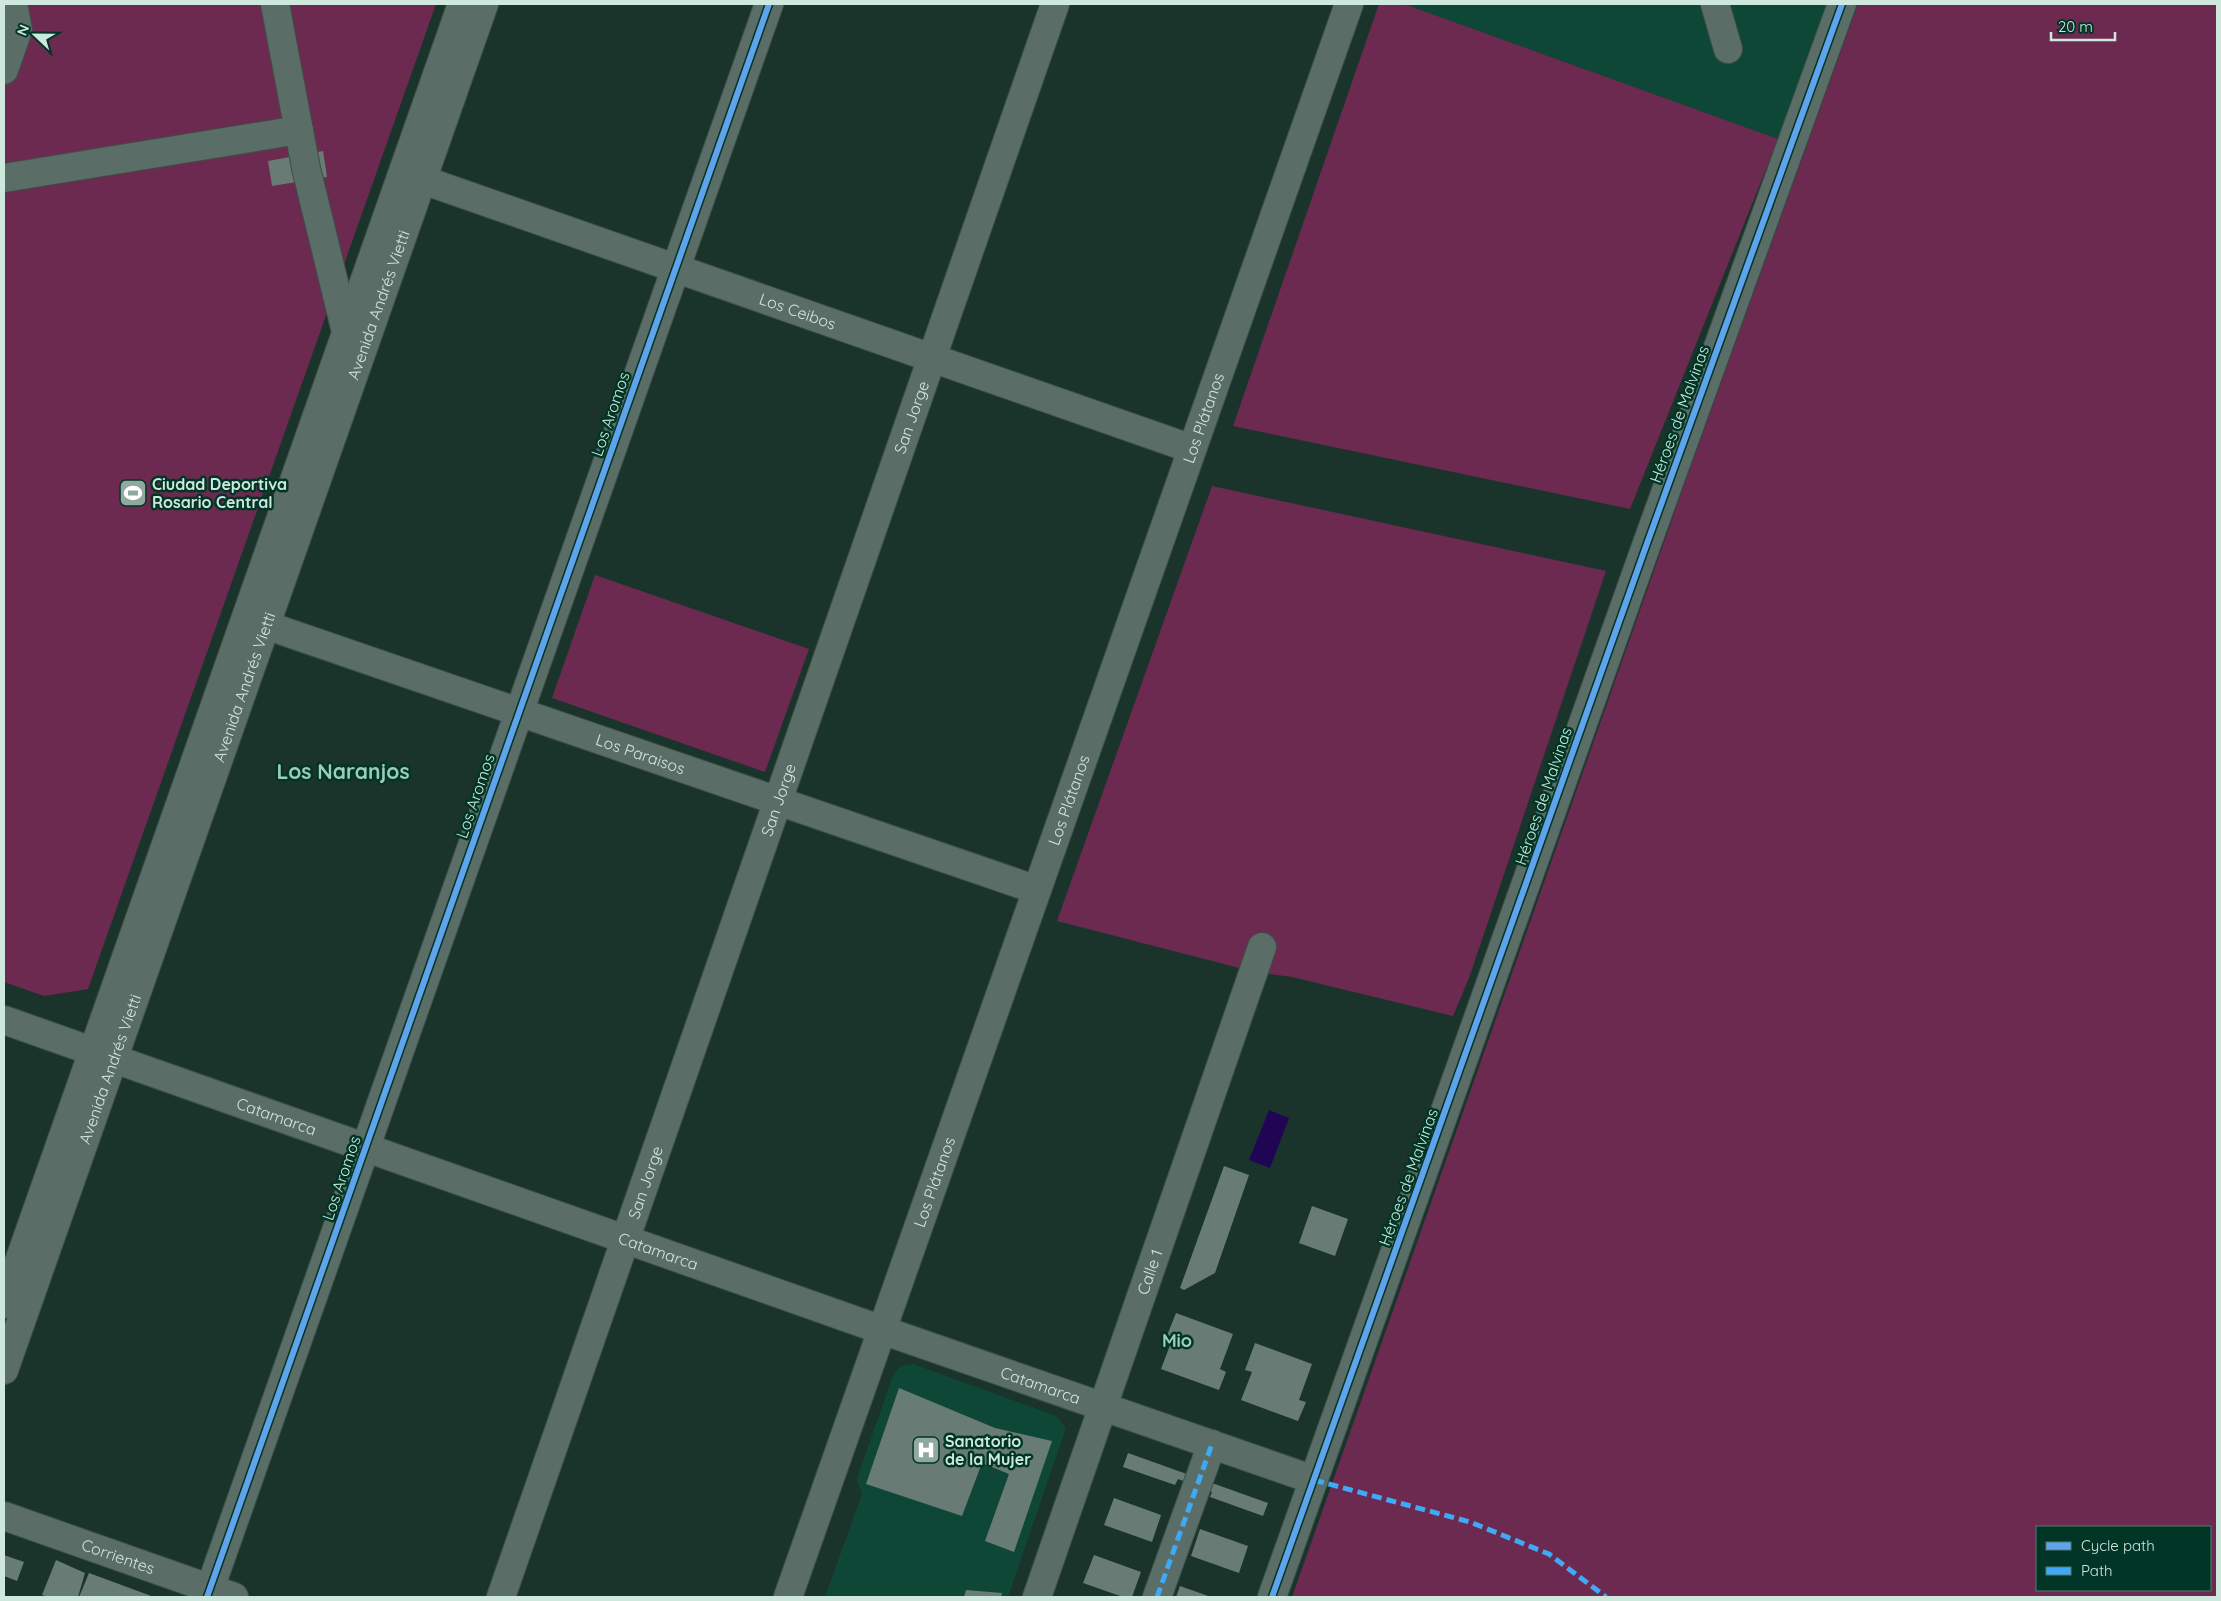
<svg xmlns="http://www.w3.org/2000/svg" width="2221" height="1601" viewBox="0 0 2221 1601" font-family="Quicksand,sans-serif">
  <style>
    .built { fill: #0f4736 }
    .green { fill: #6c2a51; fill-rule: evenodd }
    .water { fill: #200554 }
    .building { fill: #687c75 }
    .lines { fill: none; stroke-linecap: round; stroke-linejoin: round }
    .minor-casing { stroke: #3c5049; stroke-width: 30 }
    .minor { stroke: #5a6d66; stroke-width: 28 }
    .quiet { stroke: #3fa9f5; stroke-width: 5; stroke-dasharray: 10 5; stroke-linecap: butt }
    .cycleway-casing { stroke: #013526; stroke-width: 9 }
    .cycleway { stroke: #60a3ed; stroke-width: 6 }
    .labels { text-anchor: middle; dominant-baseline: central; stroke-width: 5; stroke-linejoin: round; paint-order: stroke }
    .street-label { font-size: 16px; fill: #cfe8dd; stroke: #013526 }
    .poi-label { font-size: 16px; font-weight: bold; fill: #cfe8dd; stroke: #013526; text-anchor: start }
    .neighbourhood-label { font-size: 18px; font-weight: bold; fill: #9ccdb9; stroke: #013526 }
    .district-label { font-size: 21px; font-weight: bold; fill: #9ccdb9; stroke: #013526 }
  </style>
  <rect width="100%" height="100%" fill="#1a342c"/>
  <!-- built -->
  <g class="built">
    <path d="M1404,4h422l-48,135z"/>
    <path d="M913,1364l143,52 10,12 -58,169h-183l37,-103 -5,-15 36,-104 8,-9z"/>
  </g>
  <!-- green -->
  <g class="green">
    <path d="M4,4h432l-348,985 -44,7 -40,-14z"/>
    <path d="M1379,4h25l374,135 -148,370 -397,-83z"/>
    <path d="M1858,4h359v1593h-925l395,-1120zM2037,1527h173v63h-173z"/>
    <path d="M1212,486l394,85 -137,407 -16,38 -161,-39 -37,-5 -198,-51z"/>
    <path d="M595,575l214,74 -44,123 -213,-74z"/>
  </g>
  <!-- water -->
  <path class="water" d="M1269,1110l20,8 -19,50 -21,-8z"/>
  <!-- building -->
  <g class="building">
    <path d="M323,151l4,26 -55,9 -4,-25z"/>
    <path d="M1224,1166l25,9 -34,98 -31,17 -4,-2z"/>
    <path d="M1312,1206l36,13 -13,37 -36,-13z"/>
    <path d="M1176,1313l57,21 -13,35 6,3 -7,18 -58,-21 11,-29 -6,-2z"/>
    <path d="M1255,1343l57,21 -13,36 7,2 -8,19 -57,-21 11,-28 -7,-2z"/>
    <path d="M899,1388l96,40 57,13 -38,111 -29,-11 24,-67 -27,-11 -20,53 -96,-32z"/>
    <path d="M1128,1453l140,50 -5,13 -53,-19 2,-5 -34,-13 -3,6 -52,-18z"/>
    <path d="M1114,1498l47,17 -9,27 -48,-17z"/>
    <path d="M1200,1529l48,17 -9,27 -48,-17z"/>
    <path d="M4,1555l20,7 -7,19 -13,-5z"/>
    <path d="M1094,1555l47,17 -9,25h-9l-40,-14z"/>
    <path d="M56,1560l29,13 -7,24h-29l-7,-2z"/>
    <path d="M89,1573l65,24h-75z"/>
    <path d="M1180,1586l31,11h-35z"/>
    <path d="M966,1590l36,3 -1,4h-37z"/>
  </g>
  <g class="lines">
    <!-- minor casing -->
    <g class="minor-casing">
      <g id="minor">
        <path d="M275,4l31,164 40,164 2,1"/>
        <path d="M1715,4l13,45"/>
        <path d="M4,70l14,-40 -5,-26"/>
        <path id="s1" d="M406,174l786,275"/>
        <path d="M4,178l295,-48"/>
        <path id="s2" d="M248,619l789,271"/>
        <path id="s3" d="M4,1020l878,310 432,150"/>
        <path d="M4,1304l458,-1300"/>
        <path id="s4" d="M4,1370l480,-1366"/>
        <path id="s5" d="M4,1516l230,81"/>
        <path d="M207,1597l562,-1593"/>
        <path id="s6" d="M501,1597l554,-1593"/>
        <path id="s7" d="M788,1597l561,-1593"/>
        <path id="s8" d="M1037,1597l225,-650"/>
        <path d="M1157,1597l55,-153"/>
        <path d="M1272,1597l373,-1048 197,-545"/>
      </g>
    </g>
    <!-- minor -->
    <use href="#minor" class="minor"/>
    <!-- quiet -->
    <g class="quiet">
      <path d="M1314,1480l156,42 79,32 57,43"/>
      <path d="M1157,1597l55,-153"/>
    </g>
    <!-- cycleway casing -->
    <g class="cycleway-casing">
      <g id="cycleway">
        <path d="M207,1597l562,-1593"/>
        <path d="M1272,1597l373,-1048 197,-545"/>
      </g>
    </g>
    <!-- cycleway -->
    <use href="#cycleway" class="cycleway"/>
  </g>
  <!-- icons -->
  <defs>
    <g id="stadium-square" transform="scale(1.4375)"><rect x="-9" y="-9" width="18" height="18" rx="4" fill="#90a99f" stroke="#013526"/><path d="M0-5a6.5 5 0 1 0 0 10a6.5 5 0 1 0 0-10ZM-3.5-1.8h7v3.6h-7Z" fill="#fff"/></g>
    <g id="hospital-square" transform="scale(1.4375)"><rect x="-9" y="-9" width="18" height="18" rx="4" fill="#90a99f" stroke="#013526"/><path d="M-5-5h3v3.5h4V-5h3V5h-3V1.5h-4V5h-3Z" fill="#fff"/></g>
  </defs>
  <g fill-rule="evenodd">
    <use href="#stadium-square" x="133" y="493"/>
    <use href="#hospital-square" x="926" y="1450"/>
  </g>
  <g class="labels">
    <!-- street labels -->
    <g class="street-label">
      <text stroke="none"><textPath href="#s4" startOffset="1129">Avenida Andrés Vietti</textPath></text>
      <text stroke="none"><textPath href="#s1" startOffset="415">Los Ceibos</textPath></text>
      <text transform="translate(610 414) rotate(-71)">Los Aromos</text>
      <text transform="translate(1679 414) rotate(-70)">Héroes de Malvinas</text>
      <text stroke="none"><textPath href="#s6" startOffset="1249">San Jorge</textPath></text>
      <text stroke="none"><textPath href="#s7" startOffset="1250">Los Plátanos</textPath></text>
      <text stroke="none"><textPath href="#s4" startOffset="724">Avenida Andrés Vietti</textPath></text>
      <text stroke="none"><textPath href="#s2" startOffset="415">Los Paraisos</textPath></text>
      <text transform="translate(475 796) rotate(-71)">Los Aromos</text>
      <text transform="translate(1543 796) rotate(-71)">Héroes de Malvinas</text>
      <text stroke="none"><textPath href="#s7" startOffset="845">Los Plátanos</textPath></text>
      <text stroke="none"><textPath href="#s6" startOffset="844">San Jorge</textPath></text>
      <text stroke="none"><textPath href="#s4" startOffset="319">Avenida Andrés Vietti</textPath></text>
      <text stroke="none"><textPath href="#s3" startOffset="289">Catamarca</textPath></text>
      <text transform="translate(1408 1177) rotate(-70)">Héroes de Malvinas</text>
      <text transform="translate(341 1178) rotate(-71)">Los Aromos</text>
      <text stroke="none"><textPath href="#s7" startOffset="440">Los Plátanos</textPath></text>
      <text stroke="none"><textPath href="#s6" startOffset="439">San Jorge</textPath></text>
      <text stroke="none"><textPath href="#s3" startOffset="694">Catamarca</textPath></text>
      <text stroke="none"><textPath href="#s8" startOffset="344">Calle 1</textPath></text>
      <text stroke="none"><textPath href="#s3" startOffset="1099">Catamarca</textPath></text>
      <text stroke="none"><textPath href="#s5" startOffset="121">Corrientes</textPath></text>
    </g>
    <!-- poi labels -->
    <g class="poi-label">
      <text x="152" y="484">Ciudad Deportiva<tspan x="152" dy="18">Rosario Central</tspan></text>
      <text x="945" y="1441">Sanatorio<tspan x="945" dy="18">de la Mujer</tspan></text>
    </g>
    <!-- neighbourhood labels -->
    <g class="neighbourhood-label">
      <text x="1177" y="1340">Mio</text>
    </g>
    <!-- district labels -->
    <g class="district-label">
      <text x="343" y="771">Los Naranjos</text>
    </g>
  </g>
  <!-- border -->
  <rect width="2221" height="1601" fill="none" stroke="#cfe8dd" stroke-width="10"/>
  <!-- legend -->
  <rect x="2036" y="1526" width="175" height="65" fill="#013526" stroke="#537d6f"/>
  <rect x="2046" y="1542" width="25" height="8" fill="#60a3ed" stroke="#537d6f"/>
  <text x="2081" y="1551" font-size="15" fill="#cfe8dd">Cycle path</text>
  <rect x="2046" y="1567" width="25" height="8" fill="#3fa9f5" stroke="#537d6f"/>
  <text x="2081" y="1576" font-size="15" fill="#cfe8dd">Path</text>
  <!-- north arrow -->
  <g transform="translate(35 35) rotate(292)" stroke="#013526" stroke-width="4" paint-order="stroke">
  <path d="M0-4L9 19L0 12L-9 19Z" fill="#cfe8dd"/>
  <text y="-8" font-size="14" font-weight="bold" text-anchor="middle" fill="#cfe8dd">N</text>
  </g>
  <!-- scale -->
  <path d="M2051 32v8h64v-8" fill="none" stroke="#cfe8dd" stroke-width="2.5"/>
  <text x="2058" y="32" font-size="15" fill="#cfe8dd" stroke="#013526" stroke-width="4" paint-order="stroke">20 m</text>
</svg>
